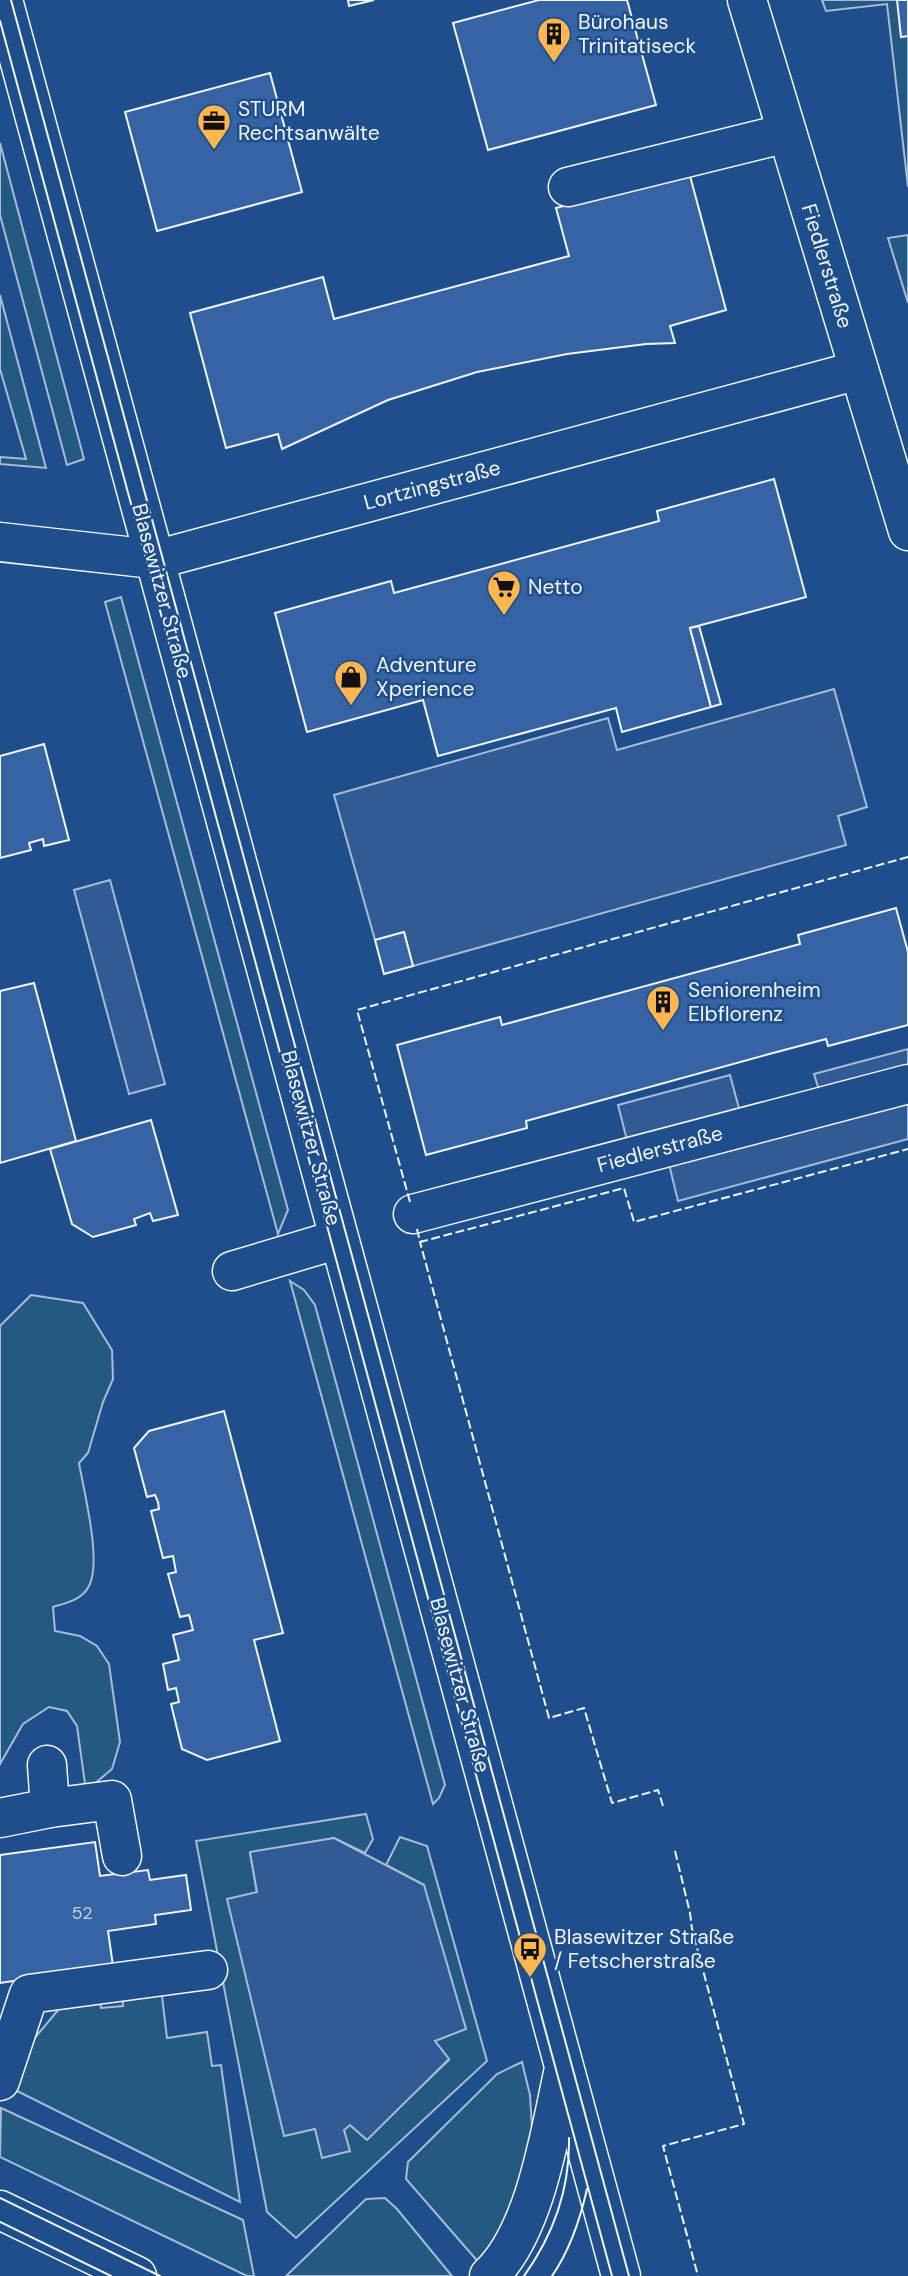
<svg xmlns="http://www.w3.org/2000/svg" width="908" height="2276" viewBox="0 0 908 2276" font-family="'DM Sans',sans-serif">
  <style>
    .green { fill: #245a82; stroke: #a8bbd7; stroke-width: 2 }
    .parking { fill: #305b95; stroke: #a8bbd7; stroke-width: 2 }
    .building { fill: #3563a3; stroke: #f2f6ff; stroke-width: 2 }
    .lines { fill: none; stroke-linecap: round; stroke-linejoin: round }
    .minor-casing { stroke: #f2f6ff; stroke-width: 41 }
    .major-casing { stroke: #f2f6ff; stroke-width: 41 }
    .minor { stroke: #1f4e8c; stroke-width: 38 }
    .major { stroke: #1f4e8c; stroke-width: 38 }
    .tram { stroke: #f2f6ff; stroke-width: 2 }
    .fence { stroke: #f2f6ff; stroke-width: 2; stroke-dasharray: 9 3.5; stroke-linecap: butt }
    .labels { text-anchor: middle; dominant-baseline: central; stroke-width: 5; stroke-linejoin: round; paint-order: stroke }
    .number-label { font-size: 18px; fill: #c3d1e8 }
    .poi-label { font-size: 21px; fill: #f2f6ff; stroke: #1f4e8c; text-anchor: start }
    .street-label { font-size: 21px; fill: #f2f6ff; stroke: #1f4e8c }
  </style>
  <rect width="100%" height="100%" fill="#1f4e8c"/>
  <!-- green -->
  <g class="green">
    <path d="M822,0h86v187l-21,-183 -61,7z"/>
    <path d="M0,143l84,316 -17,6 -67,-250z"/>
    <path d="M908,235v68l-20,-65z"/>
    <path d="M0,295l46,173 -46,-4v-7l26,2 -26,-90z"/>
    <path d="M121,597l167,613 -10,24 -173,-632z"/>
    <path d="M290,1281l14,9 11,15 130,480 -6,13 -6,6z"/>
    <path d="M31,1295l52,8 29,47 1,29 -10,23 -15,51 -9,10c5,29 23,98 10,123 -7,14 -23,17 -36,21l2,24 25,5 17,10 12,18 11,78 -8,27 -26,22 -9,-65 -10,-15 -18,-4 -26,17 -23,40v-438z"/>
    <path d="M366,1814l7,25 -8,14 -31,-15 -84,15 7,40 58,236 34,22 -5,-21 6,-5 16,14 83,-79 -14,-19 -11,-156 -38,-20 14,-28 27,9 60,215 -191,177 -29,-26 -71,-371z"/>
    <path d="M161,1988l6,50 40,-6 5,34 9,-1 19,137 -233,-116 21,-40 36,-43 35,-6 2,11 22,-2 -1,-13z"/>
    <path d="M522,2062l8,33 2,33 -9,60 -43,76 -74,-85 2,-17 89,-88z"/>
    <path d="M1,2108l242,112 11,56h-7l-247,-119z"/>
    <path d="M385,2198l12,11 55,67h-166l80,-77z"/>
  </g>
  <!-- parking -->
  <g class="parking">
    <path d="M834,689l33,118 -29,9 8,29 -433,121 -9,-34 -29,8 -41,-145 274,-77 9,32z"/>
    <path d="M110,880l55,204 -36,10 -55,-204z"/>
    <path d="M908,1049v90l-230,62 -9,-37 -42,-24 -9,-35 112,-30 10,37 79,-22 -5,-16z"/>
    <path d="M334,1838l90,47 42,144 -31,12 14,18 -82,81 -17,-15 -6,5 6,21 -28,7 -7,-29 -31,7 -57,-237 30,-7 -7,-40z"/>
  </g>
  <!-- building -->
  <g class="building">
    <path d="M348,0h26l-25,6z"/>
    <path d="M539,0h88l29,105 -168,45 -35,-127z"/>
    <path d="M897,0h11v36l-7,1z"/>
    <path d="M270,73l32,119 -145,39 -32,-119z"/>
    <path d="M689,172l37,138 -56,16 5,17 -29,1 -79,10 -90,18 -89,28 -106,49 -4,-15 -52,14 -36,-135 133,-36 11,42 235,-63 -13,-48z"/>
    <path d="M774,479l32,118 -116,31 21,79 -89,25 -6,-24 -178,48 -15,-56 -116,32 -32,-119 116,-32 3,12 265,-72 -2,-10z"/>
    <path d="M699,626l22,78 -10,3 -21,-79z"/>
    <path d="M44,744l25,96 -25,6 -1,-7 -14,4 2,7 -31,8v-102z"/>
    <path d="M896,908l12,44v73l-80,21 -2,-7 -53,14 -247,68 1,7 -101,27 -29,-110 103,-28 2,8 298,-81 -2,-9z"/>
    <path d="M404,932l9,34 -29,8 -9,-34z"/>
    <path d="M34,983l42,158 -76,22v-172z"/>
    <path d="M151,1120l27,95 -25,6 -3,-8 -16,6 2,6 -43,12 -21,-13 -22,-75z"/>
    <path d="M224,1411l59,222 -29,7 26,101 -73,19 -25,-11 -11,-45 8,-2 -3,-14 -8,2 -5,-26 16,-4 -6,-25 20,-5 -4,-15 -9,2 -12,-43 8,-2 -3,-16 -10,2 -12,-47 8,-2 -1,-7 -3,-7 -8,2 -13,-49 15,-17z"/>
    <path d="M95,1842l5,34 48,-6 2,10 36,-5 5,35 -36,5 1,9 -48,7 5,35 -113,17v-128z"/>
  </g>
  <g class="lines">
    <!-- minor casing -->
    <g class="minor-casing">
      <g id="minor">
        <path d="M3,0l618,2276"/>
        <path d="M747,0l161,531"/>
        <path d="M568,187l219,-54"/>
        <path d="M0,542l144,16h18l697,-188"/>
        <path d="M413,1214l495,-130"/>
        <path d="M232,1271l107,-32"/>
        <path d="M50,1808l62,-8 10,56"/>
        <path d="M0,1818l50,-10 -3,-43"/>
        <path d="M0,2081l29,-87 179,-24"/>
        <path d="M489,2276c46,-43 61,-143 74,-203"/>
      </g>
    </g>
    <!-- major casing -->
    <g class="major-casing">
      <path id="major" d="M0,2210l137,66"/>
    </g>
    <!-- minor -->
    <use href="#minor" class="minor"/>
    <!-- major -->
    <use href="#major" class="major"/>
    <!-- tram -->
    <g class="tram">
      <path d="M11,0l618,2276"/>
      <path d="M0,21l612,2255"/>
      <path d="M0,2198l160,78"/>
      <path d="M0,2222l111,54"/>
      <path d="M524,2276c30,-42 46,-86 45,-138"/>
      <path d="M552,2276c18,-26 28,-56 35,-87"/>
    </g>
    <!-- fence -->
    <g class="fence">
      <path d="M410,1202l-53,-192 551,-153"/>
      <path d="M417,1229l3,13 204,-54 10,34 274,-73"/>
      <path d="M423,1241l-3,1 129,476 35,-10 28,95 46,-13 5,16"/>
      <path d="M675,1851l15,62 2,16 52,195 -81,22 35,130"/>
    </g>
  </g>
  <!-- icons -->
  <defs>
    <g id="building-pin" transform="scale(1.75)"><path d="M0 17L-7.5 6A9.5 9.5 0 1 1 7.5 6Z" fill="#ffb74d" stroke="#1f4e8c"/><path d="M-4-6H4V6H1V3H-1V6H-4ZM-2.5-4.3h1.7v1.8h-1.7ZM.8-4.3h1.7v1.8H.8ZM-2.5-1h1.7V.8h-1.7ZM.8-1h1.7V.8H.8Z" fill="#111"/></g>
    <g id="office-pin" transform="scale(1.75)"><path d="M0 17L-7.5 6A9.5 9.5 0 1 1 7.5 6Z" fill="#ffb74d" stroke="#1f4e8c"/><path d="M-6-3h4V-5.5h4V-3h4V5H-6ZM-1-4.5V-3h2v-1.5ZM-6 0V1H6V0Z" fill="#111"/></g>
    <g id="supermarket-pin" transform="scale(1.75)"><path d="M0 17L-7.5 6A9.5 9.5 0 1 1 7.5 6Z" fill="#ffb74d" stroke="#1f4e8c"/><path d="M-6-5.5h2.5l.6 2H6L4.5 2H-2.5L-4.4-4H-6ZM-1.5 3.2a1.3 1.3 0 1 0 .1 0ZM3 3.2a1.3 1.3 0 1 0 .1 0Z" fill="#111"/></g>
    <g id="shop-pin" transform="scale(1.75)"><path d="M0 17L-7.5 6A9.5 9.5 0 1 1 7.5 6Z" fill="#ffb74d" stroke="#1f4e8c"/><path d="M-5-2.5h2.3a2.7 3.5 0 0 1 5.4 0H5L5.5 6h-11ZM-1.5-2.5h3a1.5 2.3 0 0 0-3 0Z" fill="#111"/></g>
    <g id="bus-pin" transform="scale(1.75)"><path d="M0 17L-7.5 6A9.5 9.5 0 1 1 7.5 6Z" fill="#ffb74d" stroke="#1f4e8c"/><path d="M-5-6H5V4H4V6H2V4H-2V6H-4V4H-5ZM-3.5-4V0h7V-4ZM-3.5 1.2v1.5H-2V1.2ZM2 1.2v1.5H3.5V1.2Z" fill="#111"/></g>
  </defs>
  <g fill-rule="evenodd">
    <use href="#building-pin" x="554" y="34"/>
    <use href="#office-pin" x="214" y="121"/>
    <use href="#supermarket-pin" x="504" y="587"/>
    <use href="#shop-pin" x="351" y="677"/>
    <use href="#building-pin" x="663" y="1002"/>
    <use href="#bus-pin" x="530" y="1949"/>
  </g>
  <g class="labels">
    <!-- number labels -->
    <g class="number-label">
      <text x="82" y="1913">52</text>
    </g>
    <!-- poi labels -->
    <g class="poi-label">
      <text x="578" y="22">Bürohaus<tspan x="578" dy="24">Trinitatiseck</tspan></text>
      <text x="238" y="109">STURM<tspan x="238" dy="24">Rechtsanwälte</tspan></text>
      <text x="528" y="587">Netto</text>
      <text x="376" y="665">Adventure<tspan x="376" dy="24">Xperience</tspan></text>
      <text x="688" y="990">Seniorenheim<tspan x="688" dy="24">Elbflorenz</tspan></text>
      <text x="554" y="1937">Blasewitzer Straße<tspan x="554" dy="24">/ Fetscherstraße</tspan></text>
    </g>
    <!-- street labels -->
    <g class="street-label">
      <text transform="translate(827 266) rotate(73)">Fiedlerstraße</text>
      <text transform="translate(432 485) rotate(-15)">Lortzingstraße</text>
      <text transform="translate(162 591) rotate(75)">Blasewitzer Straße</text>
      <text transform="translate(311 1138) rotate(75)">Blasewitzer Straße</text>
      <text transform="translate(660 1149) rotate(-15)">Fiedlerstraße</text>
      <text transform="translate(460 1685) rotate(75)">Blasewitzer Straße</text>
    </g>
  </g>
</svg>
